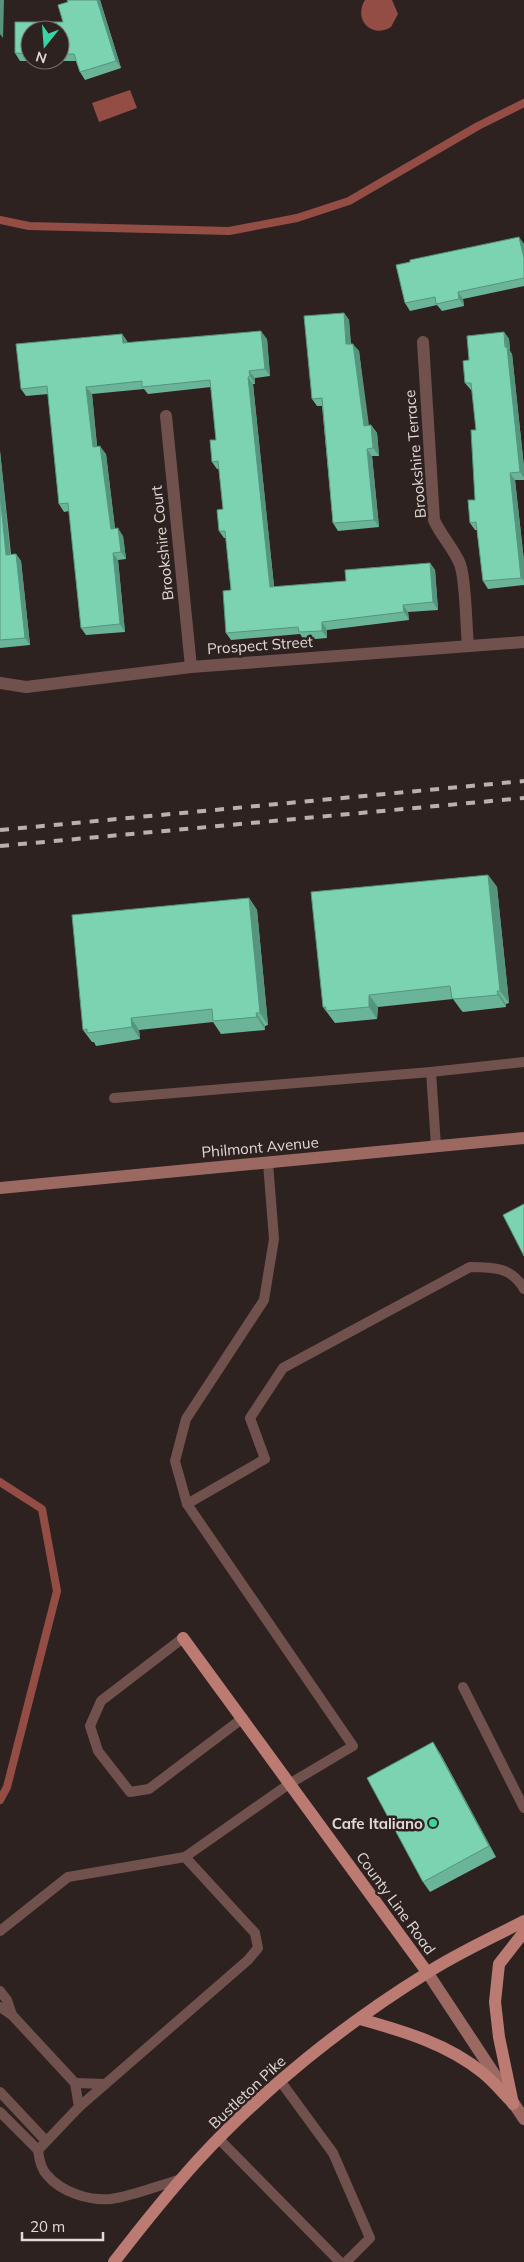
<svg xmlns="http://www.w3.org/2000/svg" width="524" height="2262" viewBox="0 0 524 2262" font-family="Mulish,sans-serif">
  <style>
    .water { fill: #944d44 }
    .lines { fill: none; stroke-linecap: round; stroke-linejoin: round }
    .stream { stroke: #944d44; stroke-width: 8 }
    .lane { stroke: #71514d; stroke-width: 10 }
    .street { stroke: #71514d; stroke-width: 12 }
    .secondary { stroke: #9b6962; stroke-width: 12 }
    .primary { stroke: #bc7b72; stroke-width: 12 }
    .rail { stroke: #bab0ae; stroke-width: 4; stroke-dasharray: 9 9; stroke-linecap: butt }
    .wall { fill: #6ab599; fill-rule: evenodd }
    .shaded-wall { fill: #56947d }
    .building { fill: #7bd3b2; stroke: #56947d }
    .poi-dot { fill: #38d4a6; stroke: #2e2220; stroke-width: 2 }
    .labels { text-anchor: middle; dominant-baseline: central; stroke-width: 5; stroke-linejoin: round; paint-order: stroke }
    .street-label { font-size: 15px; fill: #e2d9d7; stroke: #2e2220 }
    .poi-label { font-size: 15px; font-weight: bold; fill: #e2d9d7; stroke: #2e2220; text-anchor: end }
  </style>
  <rect width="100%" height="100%" fill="#2e2220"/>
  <!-- water -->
  <g class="water">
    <path d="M365,0h27l6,14 -7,13c-20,12 -38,-8 -26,-27z"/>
    <path d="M130,90l7,18 -38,14 -7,-19z"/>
  </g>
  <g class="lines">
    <!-- stream -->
    <g class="stream">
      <path d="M0,220l29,6 200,5 68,-13 52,-17 129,-75 46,-23"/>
      <path d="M0,1482l42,27 15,82 -50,196 -7,13"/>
    </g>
    <!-- lane -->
    <g class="lane">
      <path d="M431,1072l93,-10"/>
      <path d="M114,1098l317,-26 5,74"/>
      <path d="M187,1504l-12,-43 11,-42 78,-119 10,-61 -6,-76"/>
      <path d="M183,1638l-82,63 -11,25 8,25 32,41 19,-3 94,-71"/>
      <path d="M463,1687l61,121"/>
      <path d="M0,1931l68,-54 117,-20 104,-73 64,-38 -166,-242 78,-45 -15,-41 33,-50 187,-101c23,0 42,0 54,22"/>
      <path d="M0,1991l7,9 5,15"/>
      <path d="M0,2007l12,8 63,68 4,24"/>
      <path d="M281,2082l52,71 37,85 -24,24"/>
      <path d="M75,2083l30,1"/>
      <path d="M0,2092l46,49"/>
      <path d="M0,2112l38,38 41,-43 169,-147 10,-12 -3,-15 -70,-76"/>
      <path d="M219,2139l121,123"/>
      <path d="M38,2150c1,9 3,19 9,25 14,17 42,26 64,24 23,-3 48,-14 71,-20"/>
    </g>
    <!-- street -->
    <g class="street">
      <path d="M423,342l11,178c7,16 19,27 26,44 6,16 6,62 8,82"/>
      <path d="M166,416l25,251"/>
      <path d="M0,683l26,4 165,-20 333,-25"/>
    </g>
    <!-- secondary -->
    <g class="secondary">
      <path d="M0,1188l524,-50"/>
      <path d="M427,1972l97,147"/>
    </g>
    <!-- primary -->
    <g class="primary">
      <path d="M183,1638l244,334"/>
      <path d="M360,2019c43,12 88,25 123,54 11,9 20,20 30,30"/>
      <path d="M513,2104l-14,-67 -4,-35 4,-38 25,-32"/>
      <path d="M114,2262c27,-35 55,-70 84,-102 65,-71 148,-137 229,-187 31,-20 65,-35 97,-52"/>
    </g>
    <!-- rail -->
    <g class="rail">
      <path d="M0,830l524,-49"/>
      <path d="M0,846l524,-48"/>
    </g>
  </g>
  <!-- wall -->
  <g class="wall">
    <path d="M67,0h33l21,68 -36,12 -5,-8 -4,-11h-56l-5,-8v-31h48l-5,-17 10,-3zM30,30h30v30h-30z"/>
    <path d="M524,244v42l-61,13 1,7 -22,5 -5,-6 -27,6 -5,-8z"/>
    <path d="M344,313l5,7 2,24 8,7 9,74h3l6,8 2,23h-7l7,71 -41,4 -5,-8 -11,-117h-5l-5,-7z"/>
    <path d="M504,332l5,7 1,12 2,3 12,113v13h-9l9,81v24l-36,4 -5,-8 -6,-51h-2l-5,-7 5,-23 1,-70 -4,-40h-1l-6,-7z"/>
    <path d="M122,334l5,7 1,2 139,-4 3,37 -15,2v6h-2l21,203 72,-6 84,-18 5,7 3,40 -30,2 1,8 -82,10v8l-23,2 -4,-6 -69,6 -5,-7 5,-43 -5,-52h-2l-5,-7 4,-22 -4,-40h-2l-5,-7 4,-22 -5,-53 -63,7 -4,-5 -52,5 5,53 9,7 9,75 8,7 3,23 -8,1 7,72 -39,3 -5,-7 -12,-117 -5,1 -5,-8 -11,-110 -22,2 -5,-7z"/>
    <path d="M0,451l11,103h5l5,7 9,84 -30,3z"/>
    <path d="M488,875l9,12 12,116 -3,1v3l-43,5 -2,-2 -8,-11 -75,8 -1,12 -42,4 -12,-16z"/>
    <path d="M249,898l8,12 11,115 -3,1v4l-44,4 -8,-12 -74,8 1,9 -44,7 -2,-4h-2l-9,-12z"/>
    <path d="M440,1753l56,104 -66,35 -7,-10z"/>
  </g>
  <!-- shaded-wall -->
  <g class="shaded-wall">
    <path d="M0,0h4l-1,38 -3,-4z"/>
    <path d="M97,0h3l21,68 -5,-7z"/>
    <path d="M519,237l5,7v14z"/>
    <path d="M458,292l5,7 1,7 -5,-7z"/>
    <path d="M344,313l5,7 2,32 -5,-8z"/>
    <path d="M261,331l6,8 3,37 -5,-7z"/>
    <path d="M504,332l5,7 1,12 2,3 12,113v11l-4,-6z"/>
    <path d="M122,334l5,7 1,10 -5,-8z"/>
    <path d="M353,344l6,7 11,82 -6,-7z"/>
    <path d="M249,371l6,7v6l-5,-8z"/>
    <path d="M248,377l5,7 22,211 -5,-8z"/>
    <path d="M86,387l6,7 6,61 -5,-8z"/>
    <path d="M371,425l6,8 2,23 -6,-8z"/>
    <path d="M100,446l6,8 10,82 -5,-7z"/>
    <path d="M367,449l5,7 7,71 -5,-7z"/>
    <path d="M0,451l11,111 -5,-7 -6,-61z"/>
    <path d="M510,473l5,7 9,81v20l-3,-3z"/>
    <path d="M118,528l5,8 3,23 -5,-7z"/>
    <path d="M113,553l5,7 7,72 -5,-8z"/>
    <path d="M16,554l5,7 9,84 -5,-7z"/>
    <path d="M430,563l5,7 3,40 -5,-8z"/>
    <path d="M403,605l5,7 1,8 -5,-8z"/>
    <path d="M322,622l5,8v8l-5,-7z"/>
    <path d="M488,875l9,12 12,116 -9,-12z"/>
    <path d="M249,898l8,12 11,115 -8,-12z"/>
    <path d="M497,991l9,13v3l-8,-12z"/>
    <path d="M369,995l9,12 -1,12 -8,-12z"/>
    <path d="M256,1013l9,13v4l-8,-13z"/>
    <path d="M131,1018l8,12 1,9 -8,-12z"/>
    <path d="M433,1742l7,11 56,104 -7,-11z"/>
  </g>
  <!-- building -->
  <g class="building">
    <path d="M67,0h30l19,61 -36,11 -6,-18h-14v-24h-30v24l-15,-1v-31h48l-5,-17 10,-3z"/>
    <path d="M519,237l5,21v20l-66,14 1,7 -23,5 -1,-7 -30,6 -9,-38 14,-3v-2z"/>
    <path d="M344,313l2,31h7l11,82 7,-1 2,23 -6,1 7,71 -41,3 -11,-125 -10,1 -8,-83z"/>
    <path d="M261,331l4,38 -16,2 1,5 -2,1 22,210 76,-6 -1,-11 85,-7 3,39 -30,3 1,7 -82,10v9l-23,1 -1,-5 -72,6 -3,-42 8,-1 -6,-59h-6l-2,-21 6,-1 -5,-48 -6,1 -2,-22h6l-6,-60 -68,7v-6l-56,6 7,60 7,-1 11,83 7,-1 3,24 -8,1 7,71 -39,4 -13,-125 -9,1 -12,-118 -26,3 -5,-45 106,-10 1,9z"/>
    <path d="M504,332l1,15h2l13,125 -10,1 11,105 -38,3 -7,-59 -6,1 -2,-23h7l-4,-70h5l-5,-47h-6l-2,-22 6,-1 -2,-24z"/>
    <path d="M0,494l6,61 10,-1 9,84 -25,2z"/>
    <path d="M488,875l12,116h-3l1,4 -44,4 -2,-1 -2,-12 -81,9v12l-43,4v-4h-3l-12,-115z"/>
    <path d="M249,898l11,115h-4l1,4 -44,4 -1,-12 -81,9 1,9 -45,6v-4l-4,1 -11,-115z"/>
    <path d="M524,1204v52l-21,-41z"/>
    <path d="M433,1742l56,104 -66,36 -56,-104z"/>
  </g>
  <!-- markers -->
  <circle class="poi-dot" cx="433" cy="1823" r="5"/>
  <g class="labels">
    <!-- street labels -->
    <g class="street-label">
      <text transform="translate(415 454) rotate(-95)">Brookshire Terrace</text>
      <text transform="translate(162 543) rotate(-96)">Brookshire Court</text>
      <text transform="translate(260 645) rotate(-4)">Prospect Street</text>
      <text transform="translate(260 1147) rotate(-5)">Philmont Avenue</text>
      <text transform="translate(396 1903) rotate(54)">County Line Road</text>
      <text transform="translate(247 2092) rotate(-43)">Bustleton Pike</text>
    </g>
    <!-- poi labels -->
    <g class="poi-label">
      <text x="423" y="1823">Cafe Italiano</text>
    </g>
  </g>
  <!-- north arrow -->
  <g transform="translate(45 45) rotate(197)"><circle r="24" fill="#2e2220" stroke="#766b69"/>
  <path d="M0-4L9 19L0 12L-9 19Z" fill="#38d4a6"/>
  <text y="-8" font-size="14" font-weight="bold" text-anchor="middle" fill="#e2d9d7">N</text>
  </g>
  <!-- scale -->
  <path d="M22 2232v8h81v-8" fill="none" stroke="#e2d9d7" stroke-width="2.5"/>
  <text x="30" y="2232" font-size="15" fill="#e2d9d7" stroke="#2e2220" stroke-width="4" paint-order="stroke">20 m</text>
</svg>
